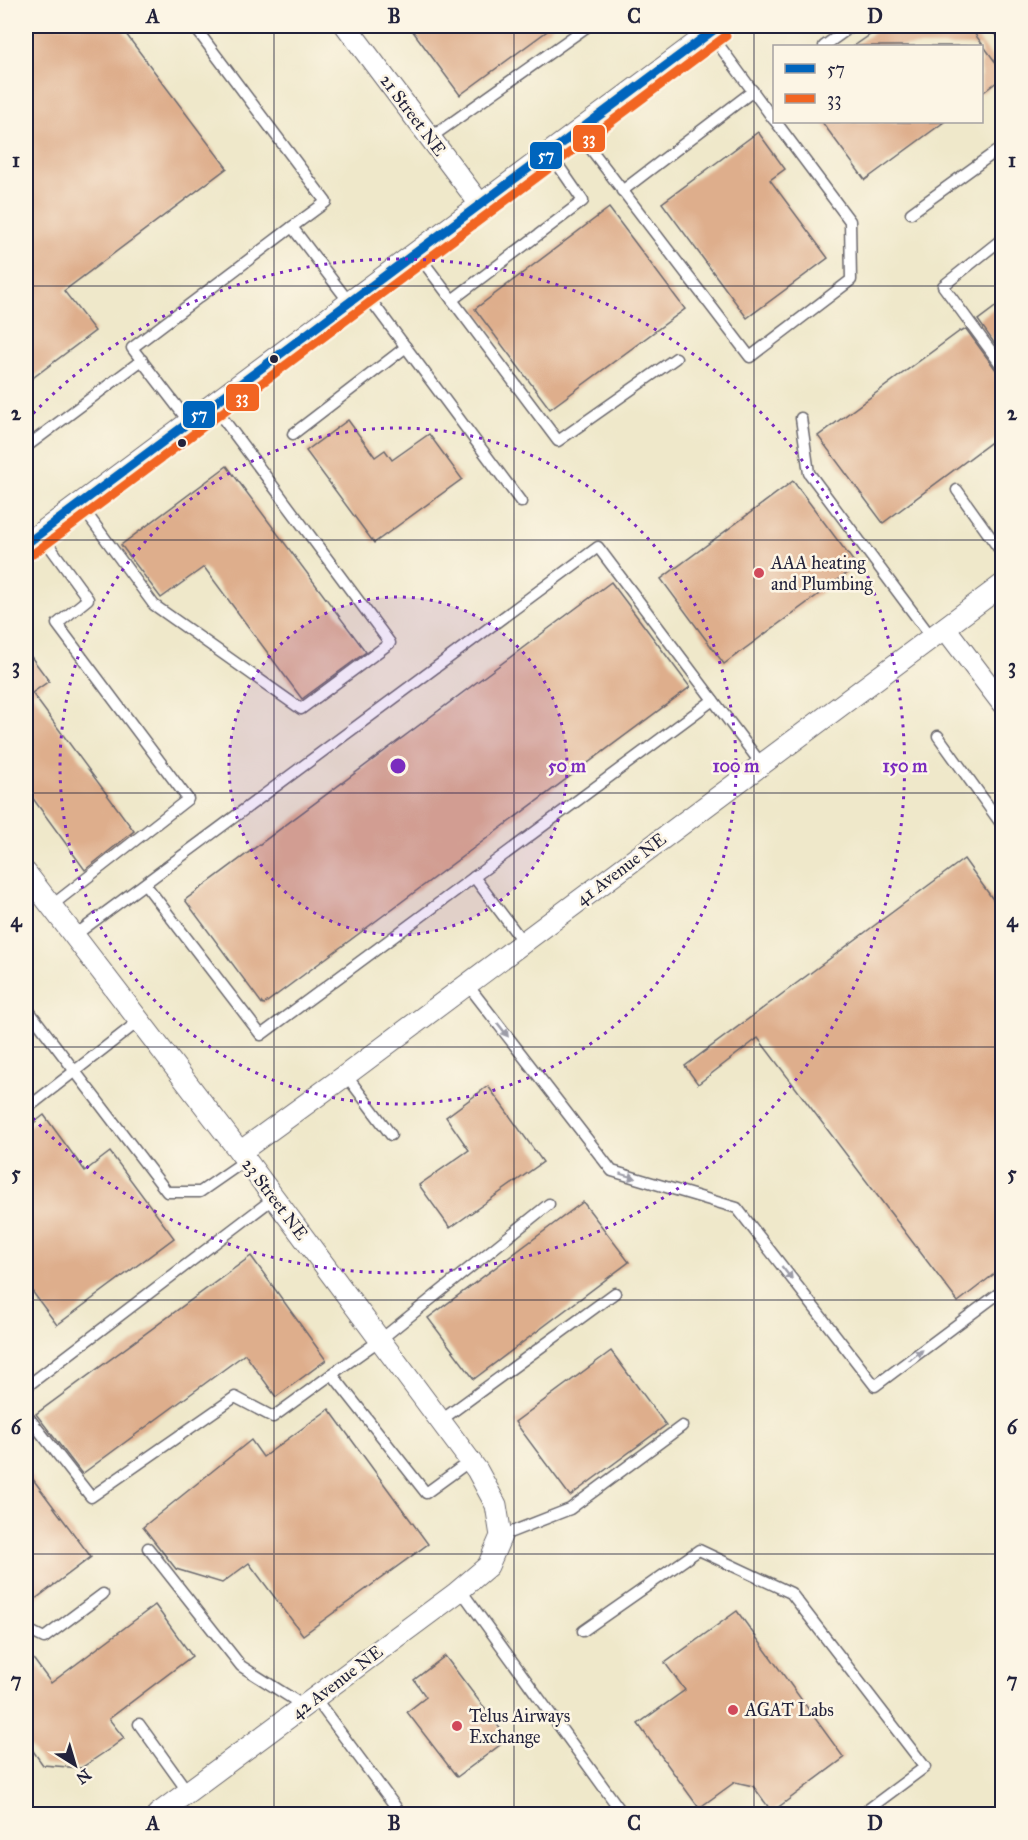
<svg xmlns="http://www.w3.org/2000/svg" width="1028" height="1840" viewBox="0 0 1028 1840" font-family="'IM FELL Great Primer',serif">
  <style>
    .building { fill: #deae8c }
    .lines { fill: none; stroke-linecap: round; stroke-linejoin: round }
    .service-casing { stroke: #6a676d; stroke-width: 13 }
    .minor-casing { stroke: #6a676d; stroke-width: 23 }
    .service { stroke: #fff; stroke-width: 10 }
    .minor { stroke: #fff; stroke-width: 21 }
    .bus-1-casing { stroke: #fcf5e5; stroke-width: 14 }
    .bus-2-casing { stroke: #fcf5e5; stroke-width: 14 }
    .bus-1 { stroke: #0065bd; stroke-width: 9 }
    .bus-2 { stroke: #f26522; stroke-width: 9 }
    .oneway { fill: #9c9ca7 }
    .grid { fill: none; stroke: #22223b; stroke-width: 1.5; stroke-opacity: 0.55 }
    .ring { fill: none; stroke: #7b2cbf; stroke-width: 3; stroke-dasharray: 3 6 }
    .bus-dot { fill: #22223b; stroke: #fcf5e5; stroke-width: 2 }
    .poi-dot { fill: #d1495b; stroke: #fcf5e5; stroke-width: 2 }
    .labels { text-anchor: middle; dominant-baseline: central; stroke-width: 5; stroke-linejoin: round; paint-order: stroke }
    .street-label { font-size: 18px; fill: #22223b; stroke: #fcf5e5 }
    .poi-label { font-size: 18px; fill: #22223b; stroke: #fcf5e5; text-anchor: start }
    .centre { fill: #7b2cbf; stroke: #fcf5e5; stroke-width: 3 }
    .ring-label { font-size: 18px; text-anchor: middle; font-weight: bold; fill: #7b2cbf; stroke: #fcf5e5; stroke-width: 5; stroke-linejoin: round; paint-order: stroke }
    .line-badge { stroke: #fcf5e5; stroke-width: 2 }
    .badge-label { font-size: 16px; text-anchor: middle; font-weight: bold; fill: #fff }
    .neatline { fill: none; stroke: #22223b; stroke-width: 2 }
    .grid-label { font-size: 20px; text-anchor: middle; font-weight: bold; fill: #22223b }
  </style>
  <rect width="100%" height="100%" fill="#fcf5e5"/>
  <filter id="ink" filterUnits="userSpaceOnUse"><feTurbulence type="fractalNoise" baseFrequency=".0167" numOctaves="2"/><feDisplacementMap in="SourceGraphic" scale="12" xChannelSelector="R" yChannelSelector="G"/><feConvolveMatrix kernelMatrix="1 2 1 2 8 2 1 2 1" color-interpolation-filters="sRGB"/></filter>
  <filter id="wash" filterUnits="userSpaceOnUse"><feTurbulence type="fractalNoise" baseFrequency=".008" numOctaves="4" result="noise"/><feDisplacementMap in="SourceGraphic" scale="24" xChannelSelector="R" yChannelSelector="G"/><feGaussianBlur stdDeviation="1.35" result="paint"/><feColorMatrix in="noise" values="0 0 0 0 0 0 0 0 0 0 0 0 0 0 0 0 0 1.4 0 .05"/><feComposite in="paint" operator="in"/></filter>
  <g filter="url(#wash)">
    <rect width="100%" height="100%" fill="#efe8ca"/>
    <g id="blocks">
      <!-- building -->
      <g class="building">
        <path d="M26,26h94l107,142 -163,123 31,40 -69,52z"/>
        <path d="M409,26h145l-94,69z"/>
        <path d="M883,26h86l33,45v7l-21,16v-48h-127z"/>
        <path d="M822,122h122l-79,58z"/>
        <path d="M758,132l27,37 -15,11 58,78 -81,60 -85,-115z"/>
        <path d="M609,208l76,101 -135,100 -75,-100z"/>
        <path d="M1002,302v52l-24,-34z"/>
        <path d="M966,329l30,41 6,3v61l-119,89 -65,-87 142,-105 1,1z"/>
        <path d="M348,420l27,37 10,-7 7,10 37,-26 33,45 -88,64 -68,-92z"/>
        <path d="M227,466l139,186 -64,47 -98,-132 -43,31 -40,-53z"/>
        <path d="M793,481l64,85 -133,98 -63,-85z"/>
        <path d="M611,582l79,105 -427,318 -78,-105z"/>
        <path d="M26,650l23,31 -17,12 102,138 -49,39 -59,-81z"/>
        <path d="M964,859l38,53v356l-44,34 -200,-264 -60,46 -13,-18z"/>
        <path d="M488,1086l55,76 -93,66 -31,-43 50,-35 -23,-33z"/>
        <path d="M44,1115l41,56 25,-19 64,86 -117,87 -31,-42v-154z"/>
        <path d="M583,1202l46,60 -155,117 -46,-61z"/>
        <path d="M251,1256l75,104 -50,37 -31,-43 -163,120 -46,-60z"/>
        <path d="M611,1351l55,74 -96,71 -55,-74z"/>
        <path d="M329,1409l99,135 -125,91 -54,-72 -27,20 -46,-14 -33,-42 108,-87 12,17z"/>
        <path d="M26,1470l65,87 -65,49z"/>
        <path d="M155,1605l37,51 -83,63 15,19 -13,10 -30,20 -38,-3 -17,-24v-92l25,34z"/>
        <path d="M737,1611l107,147 -72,54 -19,-26 -18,-4 -36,26 -61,-84 47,-34 -20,-27z"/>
        <path d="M445,1656l63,83 -51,38 -50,-65 19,-15 -12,-17z"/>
      </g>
    </g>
  </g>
  <g filter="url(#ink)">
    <use href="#blocks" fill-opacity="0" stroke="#6a676d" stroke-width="1.5"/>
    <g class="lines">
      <!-- service casing -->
      <g class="service-casing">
        <g id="service">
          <path d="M194,26l132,176 -34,25 57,75"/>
          <path d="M997,26l5,7"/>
          <path d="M710,33l64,87"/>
          <path d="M824,46l28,-20"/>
          <path d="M577,131l173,226 101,-77 -1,-59 -74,-99"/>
          <path d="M430,138l158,-112"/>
          <path d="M622,191l131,-100"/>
          <path d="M911,213l91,-66"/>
          <path d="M1002,239l-59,47 59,80"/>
          <path d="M416,252l142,189 118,-83"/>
          <path d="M364,291l157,211"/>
          <path d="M452,300l131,-99 -34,-49"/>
          <path d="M801,418l8,55 123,165"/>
          <path d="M189,422l-57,-74 160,-121"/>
          <path d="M293,434l113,-87"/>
          <path d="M26,447l116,-87"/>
          <path d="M957,490l45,63"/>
          <path d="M79,503l75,102 147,104 89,-66 -178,-239"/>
          <path d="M40,533l48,66 -31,25 131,175 -137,107"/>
          <path d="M938,736l64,89"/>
          <path d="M474,877l49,65"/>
          <path d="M145,884l116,151 452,-335"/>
          <path d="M74,936l524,-389 164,218"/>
          <path d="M467,984l145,187 125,37 138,178 127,-95"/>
          <path d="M26,1007l141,185h33l46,-32"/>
          <path d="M346,1075l45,60"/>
          <path d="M26,1109l113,-88"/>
          <path d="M26,1387l248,-189"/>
          <path d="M26,1414l65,83 144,-100 38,20 59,-43"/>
          <path d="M440,1421l175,-128"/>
          <path d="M470,1461l-44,32 -94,-119 48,-34 169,-136"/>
          <path d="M501,1536l69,-27 112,-83"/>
          <path d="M148,1548l93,118 63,40"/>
          <path d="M460,1589l163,225"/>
          <path d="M26,1629l18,9 59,-44"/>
          <path d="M583,1631l116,-81 92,43 134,174 -63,47"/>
          <path d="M315,1698l86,116"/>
          <path d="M139,1724l49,68"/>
        </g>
      </g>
      <!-- minor casing -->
      <g class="minor-casing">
        <g id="minor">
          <path d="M346,26l134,178"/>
          <path d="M26,544l693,-518"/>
          <path d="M945,628l57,75"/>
          <path d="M26,873l214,279 237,318 19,35 5,31 -13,30 -33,28 -297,220"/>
          <path d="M240,1152l106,-77 656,-490"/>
        </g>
      </g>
      <!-- service -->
      <use href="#service" class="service"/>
      <!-- minor -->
      <use href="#minor" class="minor"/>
      <!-- bus-1 casing -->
      <g class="bus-1-casing">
        <path id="bus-1" d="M26,544l693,-518"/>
      </g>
      <!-- bus-2 casing -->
      <g class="bus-2-casing">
        <path id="bus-2" d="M33,554l693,-518"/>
      </g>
      <!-- bus-1 -->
      <use href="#bus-1" class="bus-1"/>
      <!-- bus-2 -->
      <use href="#bus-2" class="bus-2"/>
    </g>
    <!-- one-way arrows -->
    <defs><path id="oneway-solid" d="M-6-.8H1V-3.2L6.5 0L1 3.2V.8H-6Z" transform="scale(1.5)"/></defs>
    <g class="oneway">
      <use href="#oneway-solid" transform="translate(503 1030) rotate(52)"/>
      <use href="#oneway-solid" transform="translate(628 1176) rotate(17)"/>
      <use href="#oneway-solid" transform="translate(787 1273) rotate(52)"/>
      <use href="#oneway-solid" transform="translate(916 1355) rotate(-37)"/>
    </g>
  </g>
  <!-- grid -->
  <path class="grid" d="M274,26v1788M514,26v1788M754,26v1788M26,286h976M26,540h976M26,793h976M26,1047h976M26,1300h976M26,1554h976"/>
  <!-- distance rings -->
  <circle cx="398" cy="766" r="169" fill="#7b2cbf" fill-opacity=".12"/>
  <g class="ring">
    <circle cx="398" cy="766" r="169"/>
    <circle cx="398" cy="766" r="338"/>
    <path d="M27 420A507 507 0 1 1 27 1112"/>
  </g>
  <!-- markers -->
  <g class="bus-dot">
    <circle cx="274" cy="359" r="5"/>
    <circle cx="182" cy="443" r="5"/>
  </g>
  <g class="poi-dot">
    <circle cx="759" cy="573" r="6"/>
    <circle cx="733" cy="1710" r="6"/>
    <circle cx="457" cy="1726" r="6"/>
  </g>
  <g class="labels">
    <!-- street labels -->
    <g class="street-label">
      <text transform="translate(413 115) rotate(53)">21 Street NE</text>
      <text transform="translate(621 869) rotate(-37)">41 Avenue NE</text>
      <text transform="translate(275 1199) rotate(53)">23 Street NE</text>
      <text transform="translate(337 1682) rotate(-37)">42 Avenue NE</text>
    </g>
    <!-- poi labels -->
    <g class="poi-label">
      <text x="771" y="563">AAA heating<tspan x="771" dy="21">and Plumbing</tspan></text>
      <text x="745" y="1710">AGAT Labs</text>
      <text x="469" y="1716">Telus Airways<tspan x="469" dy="21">Exchange</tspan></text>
    </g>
  </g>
  <circle cx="398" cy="766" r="9" class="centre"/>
  <g class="ring-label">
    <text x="567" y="772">50 m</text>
    <text x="736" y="772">100 m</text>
    <text x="905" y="772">150 m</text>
  </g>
  <g class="line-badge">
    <rect x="572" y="124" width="34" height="29" rx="6" fill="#f26522"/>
    <rect x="529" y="141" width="34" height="29" rx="6" fill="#0065bd"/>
    <rect x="225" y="383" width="35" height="29" rx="6" fill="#f26522"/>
    <rect x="182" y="400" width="34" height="29" rx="6" fill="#0065bd"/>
  </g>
  <g class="badge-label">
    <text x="589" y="144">33</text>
    <text x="546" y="161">57</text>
    <text x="242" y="403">33</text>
    <text x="199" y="420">57</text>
  </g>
  <!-- margin -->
  <rect width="1028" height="1840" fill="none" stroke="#fcf5e5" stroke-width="66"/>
  <!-- legend -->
  <rect x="773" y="45" width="210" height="78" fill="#fcf5e5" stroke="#a5a1a1" stroke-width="1.5"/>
  <rect x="785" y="64" width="30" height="9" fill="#0065bd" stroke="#a5a1a1" stroke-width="1.5"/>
  <text x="827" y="75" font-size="18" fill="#22223b">57</text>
  <rect x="785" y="94" width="30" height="9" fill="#f26522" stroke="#a5a1a1" stroke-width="1.5"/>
  <text x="827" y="105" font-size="18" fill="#22223b">33</text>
  <!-- north arrow -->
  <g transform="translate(75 1765) rotate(143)" stroke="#fcf5e5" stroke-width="4.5" paint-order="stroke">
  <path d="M0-4.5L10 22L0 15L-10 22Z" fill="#22223b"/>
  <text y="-9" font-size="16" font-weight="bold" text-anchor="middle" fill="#22223b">N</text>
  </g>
  <rect x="33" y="33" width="962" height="1774" class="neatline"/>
  <g class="grid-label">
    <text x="153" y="23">A</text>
    <text x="394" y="23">B</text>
    <text x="634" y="23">C</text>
    <text x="875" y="23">D</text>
    <text x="16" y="167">1</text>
    <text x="1012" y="167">1</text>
    <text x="16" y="420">2</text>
    <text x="1012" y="420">2</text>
    <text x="16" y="673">3</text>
    <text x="1012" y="673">3</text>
    <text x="16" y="927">4</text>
    <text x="1012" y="927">4</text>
    <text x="16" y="1180">5</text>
    <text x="1012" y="1180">5</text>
    <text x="16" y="1434">6</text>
    <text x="1012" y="1434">6</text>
    <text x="16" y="1687">7</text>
    <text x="1012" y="1687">7</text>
    <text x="153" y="1830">A</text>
    <text x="394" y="1830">B</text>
    <text x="634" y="1830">C</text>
    <text x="875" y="1830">D</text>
  </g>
</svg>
